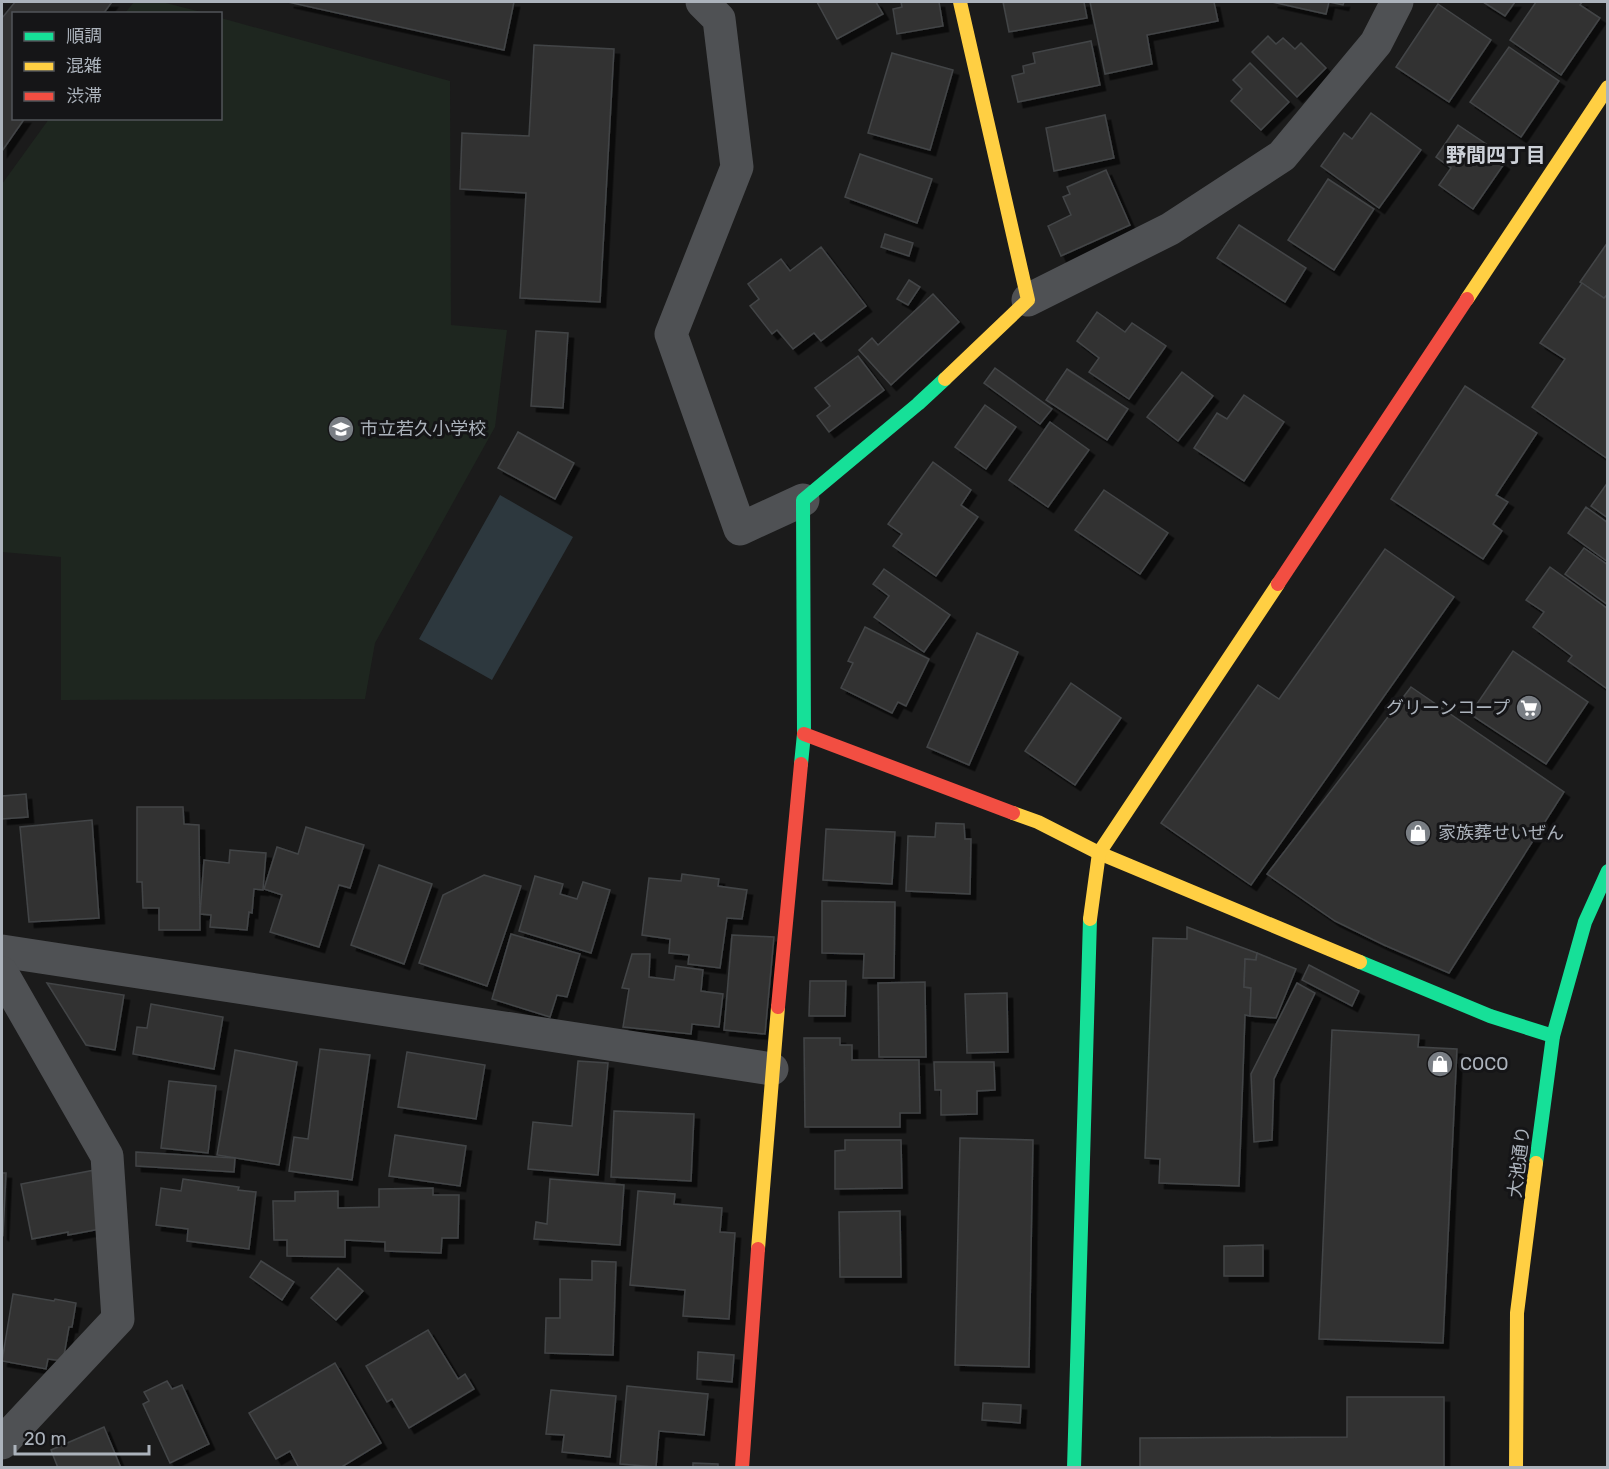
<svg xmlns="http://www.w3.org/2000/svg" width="1609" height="1469" viewBox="0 0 1609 1469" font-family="Rubik,'Noto Sans JP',sans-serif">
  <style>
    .green { fill: #1e261f }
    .water { fill: #2d383e }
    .building { fill: #333; stroke: #434547; stroke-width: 1.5; filter: url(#shadow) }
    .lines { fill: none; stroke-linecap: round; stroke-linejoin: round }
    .street { stroke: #4f5154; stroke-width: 33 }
    .fast { stroke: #16e098; stroke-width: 14 }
    .slow { stroke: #ffcf43; stroke-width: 14 }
    .jam { stroke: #f24e42; stroke-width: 14 }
    .labels { text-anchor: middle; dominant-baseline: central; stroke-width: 6; stroke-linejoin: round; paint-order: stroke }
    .poi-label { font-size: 18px; fill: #acb3bc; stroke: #151517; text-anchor: start }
    .street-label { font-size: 18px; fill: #acb3bc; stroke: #151517 }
    .neighbourhood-label { font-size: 20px; font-weight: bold; fill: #cdd1d8; stroke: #151517 }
  </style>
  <defs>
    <filter id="shadow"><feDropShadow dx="5.5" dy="5.5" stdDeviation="0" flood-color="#0009"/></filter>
  </defs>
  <rect width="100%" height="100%" fill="#1b1b1b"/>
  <!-- green -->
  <g class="green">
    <path d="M134,2h28l43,11h-80z"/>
    <path d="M221,18l229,63 1,244 56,5 -12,97 -120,216 -10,56 -304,1v-143l-59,-5v-368l47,-65 171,-1z"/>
  </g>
  <!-- water -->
  <path class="water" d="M500,495l73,42 -81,143 -73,-41z"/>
  <!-- building -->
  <g class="building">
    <path d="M15,2h97l-9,12h-89v104h11l-23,33v-133z"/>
    <path d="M288,2h226l-10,48z"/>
    <path d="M817,2h59l7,12 -46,25z"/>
    <path d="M901,2h38l4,24 -46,8 -4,-25 9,-2z"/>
    <path d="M1003,2h81l3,16 -78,14z"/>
    <path d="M1090,2h124l4,19 -71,14 5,29 -47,10z"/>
    <path d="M1272,2h72l-1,3 -14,-3 -3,12z"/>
    <path d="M1483,2h32l-10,14z"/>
    <path d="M1536,2h46l-2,3 20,13 -39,57 -51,-35z"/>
    <path d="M1438,4l53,36 -42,62 -53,-35z"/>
    <path d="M1268,36l8,8 7,-6 12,11 6,-6 25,25 -29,29 -45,-45z"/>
    <path d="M1091,41l9,44 -82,17 -6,-26 12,-3 -1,-7 12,-3 -2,-10z"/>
    <path d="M534,45l80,4 -14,253 -80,-4 6,-105 -66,-4 2,-56 67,3z"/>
    <path d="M1509,47l50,34 -38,56 -51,-35z"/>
    <path d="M892,53l61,17 -23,80 -62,-17z"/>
    <path d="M1250,63l39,39 -28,28 -30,-29 11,-12 -9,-9z"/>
    <path d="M1371,113l50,37 -42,58 -58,-42 23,-33 8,6z"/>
    <path d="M1105,115l9,43 -60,13 -8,-43z"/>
    <path d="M1458,125l37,25 -4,5 13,9 -31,45 -34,-24 12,-17 -15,-11z"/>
    <path d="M860,154l72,25 -15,44 -72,-26z"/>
    <path d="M1106,170l24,55 -69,31 -13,-30 23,-11 -8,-18 7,-3 -3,-7z"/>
    <path d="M1328,179l46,30 -40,61 -46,-30z"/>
    <path d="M1239,225l67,43 -21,34 -68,-44z"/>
    <path d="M885,234l28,9 -4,13 -28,-9z"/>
    <path d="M1608,242v52l-4,4 -24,-16z"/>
    <path d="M821,247l45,59 -45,35 -7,-8 -21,16 -16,-19 -5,4 -22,-28 9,-7 -11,-15 33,-25 9,12z"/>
    <path d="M909,280l11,7 -12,18 -11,-6z"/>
    <path d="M1582,283l22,15 4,-4v165l-76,-52 33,-48 -25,-16z"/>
    <path d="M933,294l26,28 -68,63 -32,-35 13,-12 6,7z"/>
    <path d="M1097,312l28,20 7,-9 34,23 -37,53 -40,-27 10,-14 -22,-17z"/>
    <path d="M536,331l32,2 -5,75 -32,-2z"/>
    <path d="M858,356l26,34 -55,42 -12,-16 13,-10 -15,-18z"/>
    <path d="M995,368l57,41 -12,15 -56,-41z"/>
    <path d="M1067,369l61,40 -21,31 -61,-40z"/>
    <path d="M1182,372l31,24 -35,45 -31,-24z"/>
    <path d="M1465,386l72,47 -41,62 12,7 -15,22 9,7 -19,28 -92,-60z"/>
    <path d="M1244,395l40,27 -40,59 -50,-33 23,-35 10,6z"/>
    <path d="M985,405l31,22 -30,42 -31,-22z"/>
    <path d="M1050,422l39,28 -41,57 -39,-27z"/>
    <path d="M518,432l56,31 -19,36 -57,-31z"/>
    <path d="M933,462l38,28 -10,15 17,12 -42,59 -43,-30 9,-12 -14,-10z"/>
    <path d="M1608,482v36l-17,-12z"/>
    <path d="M1104,490l64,43 -28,41 -65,-44z"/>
    <path d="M1586,507l22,16v39l-40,-29z"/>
    <path d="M1584,548l24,17v40l-43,-31z"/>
    <path d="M1385,549l69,48 -203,288 -90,-62 97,-138 21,14z"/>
    <path d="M1550,567l58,42v77l-2,2 -38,-27 4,-5 -39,-29 11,-15 -18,-12z"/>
    <path d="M884,569l66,46 -26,37 -50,-35 15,-21 -16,-12z"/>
    <path d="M865,627l64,32 -23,47 -8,-4 -6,11 -51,-25 12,-25 -5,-2z"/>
    <path d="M977,633l41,19 -49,113 -42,-18z"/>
    <path d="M1513,651l75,51 -42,62 -76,-50z"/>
    <path d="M1071,683l50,35 -46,67 -50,-34z"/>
    <path d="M1411,687l153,105 -115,181 -65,-28 -49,-24 -68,-47z"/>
    <path d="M26,794l2,23 -26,2v-23z"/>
    <path d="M137,807h46l1,17 15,1 1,105h-41v-22h-16l-1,-26h-5z"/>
    <path d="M92,820l7,98 -70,4 -9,-95z"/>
    <path d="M936,823l28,1 1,15h6l-1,55 -64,-3 2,-55 27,1z"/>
    <path d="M306,827l58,18 -14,43 -11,-3 -20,62 -49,-15 12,-37 -18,-6 13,-42 21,7z"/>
    <path d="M826,829l69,3 -3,52 -69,-4z"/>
    <path d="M230,850l36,3 -3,37 -9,-1 -2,24 -3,-1 -2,18 -37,-3 1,-12 -11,-1 4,-54 25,3z"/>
    <path d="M379,865l53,19 -28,80 -53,-19z"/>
    <path d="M682,874l37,5 -1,7 29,4 -5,29 -15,-1 -7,50 -32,-4 1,-9 -20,-2 1,-14 -28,-4 7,-57 32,3z"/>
    <path d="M484,875l37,11 -34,100 -68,-23 24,-68z"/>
    <path d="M535,876l28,8 -3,10 17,5 6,-17 27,8 -19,63 -72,-22z"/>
    <path d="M822,901l73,1 -1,76h-31l1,-24 -42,-1z"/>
    <path d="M1187,927l70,26 -1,7 -11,-1 -1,28 7,1 -1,28 -5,-1 -6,171 -80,-3 1,-24 -15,-1 8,-220 34,1z"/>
    <path d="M511,934l69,20 -13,43 -10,-2 -7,22 -58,-18z"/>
    <path d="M732,935l42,2 -9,97 -41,-4z"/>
    <path d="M1257,953l39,16 -20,49 -26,-2 1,-28 -7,-1 1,-28 11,1z"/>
    <path d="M632,954h18l-1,23 25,3 2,-14 27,4 -2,21 22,3 -4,33 -27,-3 -1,10 -68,-7 6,-38 -7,-1z"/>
    <path d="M1309,965l50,26 -7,15 -50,-26z"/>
    <path d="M810,981h36l-1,35h-36z"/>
    <path d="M925,982l1,75h-47l-1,-74z"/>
    <path d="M47,983l77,12 -9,55 -29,-5z"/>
    <path d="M1297,983l18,10 -41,86 -2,61 -18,2 -3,-68z"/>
    <path d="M1007,993l1,59 -41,1 -2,-59z"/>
    <path d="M151,1004l72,13 -9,52 -81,-15 4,-27 10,1z"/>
    <path d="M1332,1030l87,5 -1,12 39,2 -14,294 -124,-4z"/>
    <path d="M804,1038h36v7h12v15h67l1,53h-20v14h-95z"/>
    <path d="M320,1049l50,6 -18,125 -63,-9 5,-34 14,2z"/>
    <path d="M235,1050l62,12 -18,103 -62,-10z"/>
    <path d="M407,1052l78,13 -9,54 -78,-12z"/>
    <path d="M578,1061l30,2 -10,112 -70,-6 5,-47 39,4z"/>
    <path d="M934,1062h60l1,28 -18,1v23l-36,1v-25h-6z"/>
    <path d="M169,1081l47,5 -8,67 -47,-5z"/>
    <path d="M614,1111l80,3 -3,67 -80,-4z"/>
    <path d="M395,1135l71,11 -6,40 -71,-10z"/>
    <path d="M960,1138l73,2 -4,227 -74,-2z"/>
    <path d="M845,1140h56l1,48 -67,1v-38l10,-1z"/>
    <path d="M136,1152l99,6 -1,14 -98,-6z"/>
    <path d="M95,1170l11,58 -38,7v-3l-36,7 -11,-55z"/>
    <path d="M2,1173h4l-3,62 -1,-1z"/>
    <path d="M183,1179l56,8 -1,3 18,2 -7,57 -62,-8 1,-12 -32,-4 5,-37 20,3z"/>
    <path d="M550,1179l74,6 -4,60 -86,-6 2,-17 11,2z"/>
    <path d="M433,1188v7h26l-1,43h-16l-1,15 -56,-2v-9l-40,-2v17l-58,-1v-16h-13l-1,-39h22v-9l43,-1v17l41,-1v-18z"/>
    <path d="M638,1191l37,3 -1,10 48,4 -2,24 15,1 -6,86 -46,-3 2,-26 -55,-5z"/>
    <path d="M900,1211l1,66h-61l-1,-65z"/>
    <path d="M1263,1245v31h-39v-30z"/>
    <path d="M261,1261l33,21 -12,18 -32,-23z"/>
    <path d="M592,1261l24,1 -3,93 -68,-2 1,-35h14v-39l32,1z"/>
    <path d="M338,1268l25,23 -27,29 -25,-22z"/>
    <path d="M13,1294l41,7 1,-2 21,4 -4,24h-3l-6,34 -15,-2 -2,10 -44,-8z"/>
    <path d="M428,1330l30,49 7,-5 9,15 -65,39 -17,-29 -5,3 -21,-36z"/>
    <path d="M698,1352l36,3 -2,27 -35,-3z"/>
    <path d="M335,1363l46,80 -41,25h-41l-9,-17 -14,8 -27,-46z"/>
    <path d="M167,1381l5,8 10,-4 27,59 -39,19 -27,-59 6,-3 -5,-9z"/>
    <path d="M627,1386l81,8 -4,41 -45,-4 -3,36 -36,-3z"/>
    <path d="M551,1390l65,6 -6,61 -48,-5 2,-17 -18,-1z"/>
    <path d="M1347,1397h97v71h-304v-30l207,-1z"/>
    <path d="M983,1403l38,2 -1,18 -38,-3z"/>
    <path d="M104,1427l17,41h-63l-7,-18z"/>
    <path d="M693,1463l25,1v4h-25z"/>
  </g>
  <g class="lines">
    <!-- street -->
    <g class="street">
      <path d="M702,2l17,17 18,148 -66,167 69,195 63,-29"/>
      <path d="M1028,300l142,-71 112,-73 94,-113 21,-41"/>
      <path d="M2,951l770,118"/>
      <path d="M2,973l105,183 11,163 -116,124"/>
    </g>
    <!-- fast -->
    <g class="fast">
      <path d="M801,764l3,-30 -1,-234 115,-96 27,-25"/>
      <path d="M1360,962l130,54 63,20"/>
      <path d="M1536,1163l17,-127 32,-114 23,-51"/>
      <path d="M1074,1468l16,-549"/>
    </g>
    <!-- slow -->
    <g class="slow">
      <path d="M1467,299l141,-212"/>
      <path d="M945,379l83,-79 -68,-298"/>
      <path d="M1013,813l25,9 61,31 261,109"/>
      <path d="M1090,919l9,-66 179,-269"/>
      <path d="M758,1249l20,-242"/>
      <path d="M1516,1468l1,-155 19,-150"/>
    </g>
    <!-- jam -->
    <g class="jam">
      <path d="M1278,584l189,-285"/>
      <path d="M804,734l209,79"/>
      <path d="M778,1007l23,-243"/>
      <path d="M742,1468l16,-219"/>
    </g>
  </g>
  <!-- icons -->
  <defs>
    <g id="school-disc" transform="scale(1.35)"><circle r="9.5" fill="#797e84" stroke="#151517"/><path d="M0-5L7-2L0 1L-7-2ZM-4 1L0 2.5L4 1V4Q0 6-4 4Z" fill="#fff"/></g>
    <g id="supermarket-disc" transform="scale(1.35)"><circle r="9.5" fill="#797e84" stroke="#151517"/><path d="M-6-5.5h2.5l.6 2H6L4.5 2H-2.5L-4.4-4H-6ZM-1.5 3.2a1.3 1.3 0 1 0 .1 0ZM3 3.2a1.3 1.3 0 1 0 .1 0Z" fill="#fff"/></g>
    <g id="shop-disc" transform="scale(1.35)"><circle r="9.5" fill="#797e84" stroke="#151517"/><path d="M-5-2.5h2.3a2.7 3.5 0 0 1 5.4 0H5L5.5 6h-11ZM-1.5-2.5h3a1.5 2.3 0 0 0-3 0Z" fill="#fff"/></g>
  </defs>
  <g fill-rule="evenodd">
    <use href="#school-disc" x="341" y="429"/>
    <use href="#supermarket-disc" x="1529" y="708"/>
    <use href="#shop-disc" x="1418" y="833"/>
    <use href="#shop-disc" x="1440" y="1064"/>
  </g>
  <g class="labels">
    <!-- poi labels -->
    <g class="poi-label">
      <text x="360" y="429">市立若久小学校</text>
      <text x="1510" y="708" text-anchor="end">グリーンコープ</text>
      <text x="1438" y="833">家族葬せいぜん</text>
      <text x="1460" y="1064">COCO</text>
    </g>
    <!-- street labels -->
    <g class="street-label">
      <text transform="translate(1519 1162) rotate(-83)">大池通り</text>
    </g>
    <!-- neighbourhood labels -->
    <g class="neighbourhood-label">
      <text x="1496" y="155">野間四丁目</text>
    </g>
  </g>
  <!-- border -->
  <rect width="1609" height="1469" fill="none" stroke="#acb3bc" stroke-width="6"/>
  <!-- legend -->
  <rect x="12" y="12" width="210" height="108" fill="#151517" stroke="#515459" stroke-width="1.5"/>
  <rect x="24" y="32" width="30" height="9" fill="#16e098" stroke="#515459" stroke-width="1.5"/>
  <text x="66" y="42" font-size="18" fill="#acb3bc">順調</text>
  <rect x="24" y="62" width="30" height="9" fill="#ffcf43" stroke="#515459" stroke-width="1.5"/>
  <text x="66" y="72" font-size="18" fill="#acb3bc">混雑</text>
  <rect x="24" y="92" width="30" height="9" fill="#f24e42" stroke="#515459" stroke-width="1.5"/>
  <text x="66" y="102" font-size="18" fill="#acb3bc">渋滞</text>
  <!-- scale -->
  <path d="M15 1445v9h134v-9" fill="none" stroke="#acb3bc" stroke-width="3"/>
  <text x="24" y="1445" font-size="18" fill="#acb3bc" stroke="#151517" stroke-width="4.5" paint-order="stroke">20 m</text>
</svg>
